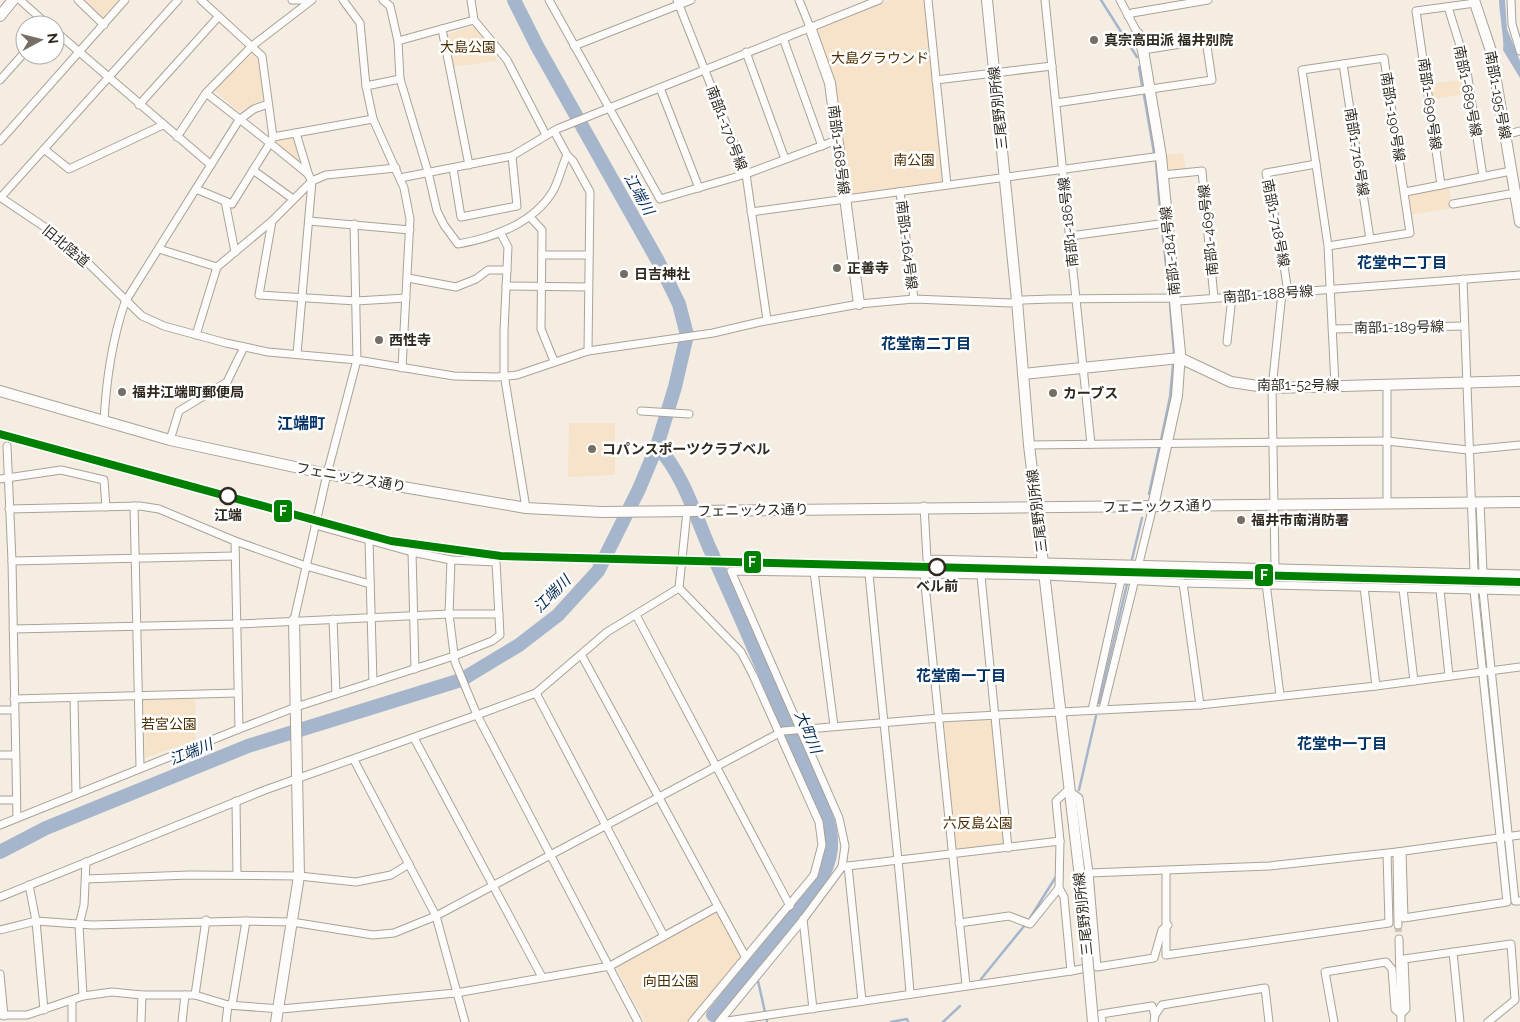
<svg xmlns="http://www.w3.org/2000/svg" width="1520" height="1022" viewBox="0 0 1520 1022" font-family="Raleway,'Noto Sans JP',sans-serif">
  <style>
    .green { fill: #f6e3ca }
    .water { fill: #a5b6cc }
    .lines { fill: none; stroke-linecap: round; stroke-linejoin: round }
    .stream { stroke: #a5b6cc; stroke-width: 2.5 }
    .river { stroke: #a5b6cc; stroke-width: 14 }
    .street-tunnel { stroke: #cec6bb; stroke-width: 7; stroke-dasharray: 7 3.5; stroke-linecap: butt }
    .street-casing { stroke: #a9a298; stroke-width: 9 }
    .secondary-casing { stroke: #a9a298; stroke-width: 12 }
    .street { stroke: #fefcfb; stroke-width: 7 }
    .secondary { stroke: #fefcfb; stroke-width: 10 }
    .secondary-bridge-casing { stroke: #a9a298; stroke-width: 12; stroke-linecap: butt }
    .secondary-bridge { stroke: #fefcfb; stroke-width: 10 }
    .rail-1-casing { stroke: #fff; stroke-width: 11 }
    .rail-1 { stroke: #008000; stroke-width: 8 }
    .poi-dot { fill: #756e64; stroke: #fff; stroke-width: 2 }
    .stop-dot { fill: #fff; stroke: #302920; stroke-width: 2.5 }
    .labels { text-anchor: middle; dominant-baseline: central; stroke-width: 5; stroke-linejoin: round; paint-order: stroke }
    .poi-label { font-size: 14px; font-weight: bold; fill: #302920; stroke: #fff; text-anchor: start }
    .park-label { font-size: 14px; fill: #4b2e00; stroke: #fff }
    .street-label { font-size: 14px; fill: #302920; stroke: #fff }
    .stop-label { font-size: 14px; font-weight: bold; fill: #302920; stroke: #fff }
    .water-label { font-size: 15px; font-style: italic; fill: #022a56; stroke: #fff }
    .neighbourhood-label { font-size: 15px; font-weight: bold; fill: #033365; stroke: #fff }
    .quarter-label { font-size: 16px; font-weight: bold; fill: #033365; stroke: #fff }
    .line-badge { stroke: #fff; stroke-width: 2 }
    .badge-label { font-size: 14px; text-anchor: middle; font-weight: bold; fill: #fff }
  </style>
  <rect width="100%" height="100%" fill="#f5ede2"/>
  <!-- green -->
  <g class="green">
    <path d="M81,0h38l-17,20z"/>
    <path d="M890,0h35l18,181 -2,2 -90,12 -2,-2 -14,-112 -19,-49 2,-3z"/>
    <path d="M476,25l22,36 -46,6 -6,-32z"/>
    <path d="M253,53l6,9 6,37 -26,13 -25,-22z"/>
    <path d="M1465,79l2,15 -35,5 -2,-15z"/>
    <path d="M294,138l11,32 -17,-14 -12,-16z"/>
    <path d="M1183,153l3,16 -15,1 -4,-3 -2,-12z"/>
    <path d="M1449,188l4,20 -41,7 -3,-17 2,-4z"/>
    <path d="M569,423h46v52l-47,2z"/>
    <path d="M195,698l1,42 -51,18 -2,-58z"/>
    <path d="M992,719l13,126 -50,5 -11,-128z"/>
    <path d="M715,910l30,46 -53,66h-47l-30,-56z"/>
  </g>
  <!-- water -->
  <path class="water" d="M1499,0h6l2,29 13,32v17l-17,-28c2,-6 -4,-39 -4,-50z"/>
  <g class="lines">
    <!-- stream -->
    <g class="stream">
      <path d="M1101,0l36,57"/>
      <path d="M1139,67l3,19"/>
      <path d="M1144,95l10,58"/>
      <path d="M1156,162l5,58"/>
      <path d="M1162,228l7,65"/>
      <path d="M1170,304l4,50"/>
      <path d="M1161,440l9,-43 3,-32"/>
      <path d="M1149,494l10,-46"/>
      <path d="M1132,559l10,-41"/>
      <path d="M1099,703l28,-119"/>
      <path d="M1079,790l17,-74"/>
      <path d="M1030,918l27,-43"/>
      <path d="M746,971l12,10 9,40"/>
      <path d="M981,979l44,-54"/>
      <path d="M891,1022l16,-3 1,3"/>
      <path d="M943,1022l17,-16"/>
    </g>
    <!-- river -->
    <g class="river">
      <path d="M657,446c26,28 37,66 52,101 40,87 77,177 116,265 10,28 8,49 -8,73l-104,130"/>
      <path d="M0,852l46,-24 202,-82 213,-66 58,-35 39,-30 40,-44 41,-82 18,-43 18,-59 12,-52 -8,-31 -21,-43 -121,-215 -23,-46"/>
    </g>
    <!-- street-tunnel -->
    <path class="street-tunnel" d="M1398,925l1,14"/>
    <!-- street casing -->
    <g class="street-casing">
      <g id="street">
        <path d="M20,0l28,25"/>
        <path d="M78,0l26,25"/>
        <path d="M201,0l61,56 11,81 -3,6 38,31 4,7 -15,173"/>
        <path d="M292,0h13"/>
        <path d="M343,0l17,23 6,63 7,33 31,69 6,31 -8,149"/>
        <path d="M383,0l7,6 8,35 2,38 28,93 9,39 7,14 14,19c35,-6 76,-21 95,-53 6,-11 9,-25 14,-36l-13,-24"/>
        <path d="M471,0l3,20 33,40 39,75"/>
        <path d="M549,0l111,199 86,-25 91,-34"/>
        <path d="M677,0l69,174 21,146"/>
        <path d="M799,0l11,27"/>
        <path d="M928,0l19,185"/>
        <path d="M1045,0l46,444"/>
        <path d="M1120,0l18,34"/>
        <path d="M1511,0l1,24 8,27"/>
        <path d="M1475,3l-59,8 25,174 70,-14"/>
        <path d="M1448,7l18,58 17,112"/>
        <path d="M1128,16l4,-3 76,-13"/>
        <path d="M442,29l27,136"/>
        <path d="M55,31l156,134"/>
        <path d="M783,38l39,108"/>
        <path d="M398,41l76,-21"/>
        <path d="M574,46l117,-46"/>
        <path d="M746,52l39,107"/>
        <path d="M1343,64l27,175"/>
        <path d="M0,80l25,-28"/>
        <path d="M936,80l116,-14"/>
        <path d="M366,86l34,-7"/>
        <path d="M660,88l39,100"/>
        <path d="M1056,103l156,-23 -6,-40 -63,10"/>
        <path d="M139,105l80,-89"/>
        <path d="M296,133l13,43"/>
        <path d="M1505,135l15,-4"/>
        <path d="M177,137l29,-44 46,-47 60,-46"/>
        <path d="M273,137l100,-18"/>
        <path d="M0,141l125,-141"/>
        <path d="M44,149l25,20 94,-44"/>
        <path d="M567,155l6,6 17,31 -2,159"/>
        <path d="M453,168l8,49 56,-11 -5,-50"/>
        <path d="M253,170l40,29"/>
        <path d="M1163,175l39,-4 12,127"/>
        <path d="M400,178l112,-22 45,-27 322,-129"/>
        <path d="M196,189l36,15 38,-61 -64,-50"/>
        <path d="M900,192l14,107"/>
        <path d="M1405,192l36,-7"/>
        <path d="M0,197l49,33 37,31 56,55 22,10 62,17 42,9 89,8 97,16 43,1 20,-2 71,-24 125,-18 47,-11 99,-18 55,-5 97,4 12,-3 28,-1 120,-1 8,3 341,-26"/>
        <path d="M1,197l177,-197"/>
        <path d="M225,201l10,51"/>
        <path d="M1453,204l62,-11"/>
        <path d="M751,212l410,-56"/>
        <path d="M530,217l12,13 -1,99 13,32"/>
        <path d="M272,221l-13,74 97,6 50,-3"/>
        <path d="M309,221l101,9"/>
        <path d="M500,232l8,15 -4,84v43l22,134"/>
        <path d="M1070,236l97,-13"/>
        <path d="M1328,246l82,-13 -26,-175 -82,12 26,176 7,139"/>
        <path d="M159,249l58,18 55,-46 40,-40 14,-6 70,-7"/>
        <path d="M542,255h47"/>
        <path d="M408,278l48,9 20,-8 12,-9h19"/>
        <path d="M1463,279l11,292"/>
        <path d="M506,286l82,1"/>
        <path d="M1288,293l-6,-41 -16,-79 50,-9"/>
        <path d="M1334,329l130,-3"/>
        <path d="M196,335l21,-68"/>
        <path d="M1227,342l5,-45"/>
        <path d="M1387,384v119"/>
        <path d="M641,411l48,3"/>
        <path d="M104,422c2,-41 8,-82 21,-120l114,-182 15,-11 14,-5"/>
        <path d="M170,440l9,-29 48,-29 17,-35"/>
        <path d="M1029,445l358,-4 81,9 52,-5"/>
        <path d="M7,446l5,115 5,257"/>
        <path d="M0,479l61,-9 43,10 2,27"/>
        <path d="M1480,502l3,70"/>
        <path d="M134,506l6,261"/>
        <path d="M924,506l3,53 593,15"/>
        <path d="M9,509l131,-3 19,3 76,32 4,188"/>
        <path d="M369,540l4,142"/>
        <path d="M235,541l71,25 64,18"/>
        <path d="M412,552l3,117"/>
        <path d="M12,561l223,-5"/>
        <path d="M1275,566l-3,-178 10,-95"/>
        <path d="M814,572l20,154"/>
        <path d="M869,573c13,140 30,280 41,420"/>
        <path d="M924,575l42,410"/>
        <path d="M981,576l27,272"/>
        <path d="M1183,583l17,122"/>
        <path d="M1266,583l14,112"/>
        <path d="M1364,587l12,99"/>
        <path d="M679,588l8,-77"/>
        <path d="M1403,589l11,92"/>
        <path d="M1440,590l9,86"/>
        <path d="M1483,591l32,310h5"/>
        <path d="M636,615l154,291"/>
        <path d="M333,619l3,75"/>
        <path d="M294,620l33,-146 30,-114 -3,-136"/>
        <path d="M13,629l225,-5 211,-10h50"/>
        <path d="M582,656l163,300"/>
        <path d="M536,693l128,243"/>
        <path d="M14,699l224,-6"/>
        <path d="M74,699l2,95"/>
        <path d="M1103,709l50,-203"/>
        <path d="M0,710h14"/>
        <path d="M1092,710l29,-130"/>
        <path d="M414,738l128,239"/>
        <path d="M0,755h15"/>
        <path d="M354,760l82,156 29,106"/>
        <path d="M0,800h16"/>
        <path d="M236,801l1,74"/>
        <path d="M0,825l239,-96 57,-22 158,-51 38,-15 8,-6 -4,-73 -45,-2 -39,-8 -97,-27"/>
        <path d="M1397,852l1,73"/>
        <path d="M1402,852l2,66 103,-16 -33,-311"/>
        <path d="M848,866l-6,1 3,-21 -6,-28 -108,-247 314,5 138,7 337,8"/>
        <path d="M1166,871v84l223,-32 -2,-69"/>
        <path d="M1089,873l8,94 57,-9 8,-28 6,-5"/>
        <path d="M86,879l103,-4 110,1 57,6 35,-7 18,-11"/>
        <path d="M29,885l7,36 8,89"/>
        <path d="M0,897l265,-107 212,-75 -22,-53 -6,-48 2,-54"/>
        <path d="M803,919l10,90"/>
        <path d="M959,923l50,-7 21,8 29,-36"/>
        <path d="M0,930l36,-9 56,4 154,-4 46,1 81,13 21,-2 42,-17 347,-185 157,-13 260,-13 176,-19 144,-19"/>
        <path d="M1399,939l2,83"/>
        <path d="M1453,952l7,70"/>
        <path d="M1071,971l21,-4"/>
        <path d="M0,974l4,42"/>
        <path d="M195,995l11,-75"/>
        <path d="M83,996l-4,-71 5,-20 2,-43"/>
        <path d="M72,1001v21"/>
        <path d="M862,1001l-14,-135 212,-25"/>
        <path d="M232,1005l14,-84"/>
        <path d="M0,1015h27l56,-19 29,-4 30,3h53l33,10 53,4 175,-16 154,-27 107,-59"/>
        <path d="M1155,1015l7,-10 103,-17 4,34"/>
        <path d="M141,1022l1,-27"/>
        <path d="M182,1022l3,-27"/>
        <path d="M226,1022l2,-17"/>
        <path d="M638,1022l-161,-307 59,-22 71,-61 72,-44 62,64 12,23 66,147 3,23 -8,30 -122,147"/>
        <path d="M719,1022l83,-101 40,-54"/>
        <path d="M720,1022l351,-51 -7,-74 -5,-9 1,-47 -4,-40 12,-11 11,8 10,75 180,-7 128,-14 123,-17"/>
        <path d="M1102,1022l-1,-8 51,-8 3,9 -1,7"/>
        <path d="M1334,1022l-9,-50 61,-10 6,7 3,40 6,5 5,-5 -2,-50 107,-15 4,56 -27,22"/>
      </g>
    </g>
    <!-- secondary casing -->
    <g class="secondary-casing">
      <g id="secondary">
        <path d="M987,0l30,301 12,144 52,441"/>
        <path d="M1474,0l17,51 29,171"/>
        <path d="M0,16l13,-16"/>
        <path d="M810,27l20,56 29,221"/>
        <path d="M1138,34l5,16 18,106 19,197 -3,43 -24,110"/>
        <path d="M1023,374l157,-16 51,24 41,6 248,-7"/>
        <path d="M0,391l170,49 157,34 199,34 75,4 919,-10"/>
        <path d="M276,1022l23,-146 -5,-256"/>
      </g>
    </g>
    <!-- street -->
    <use href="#street" class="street"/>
    <!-- secondary -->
    <use href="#secondary" class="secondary"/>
    <!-- secondary-bridge casing -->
    <g class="secondary-bridge-casing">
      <path id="secondary-bridge" d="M1081,886l12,136"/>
    </g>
    <!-- secondary-bridge -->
    <use href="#secondary-bridge" class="secondary-bridge"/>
    <!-- rail-1 casing -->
    <g class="rail-1-casing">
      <path id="rail-1" d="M0,434l391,107 110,15 1019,26"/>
    </g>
    <!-- rail-1 -->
    <use href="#rail-1" class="rail-1"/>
  </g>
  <!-- markers -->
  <g class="poi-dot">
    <circle cx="1094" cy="40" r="5"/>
    <circle cx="837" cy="268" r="5"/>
    <circle cx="624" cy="274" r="5"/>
    <circle cx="379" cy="340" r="5"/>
    <circle cx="122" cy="392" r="5"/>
    <circle cx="1053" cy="393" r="5"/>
    <circle cx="592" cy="449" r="5"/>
    <circle cx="1241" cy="520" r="5"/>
  </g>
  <g class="stop-dot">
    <circle cx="228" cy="496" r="8"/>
    <circle cx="937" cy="567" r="8"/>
  </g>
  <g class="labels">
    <!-- poi labels -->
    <g class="poi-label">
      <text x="1104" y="40">真宗高田派 福井別院</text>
      <text x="847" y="268">正善寺</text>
      <text x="634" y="274">日吉神社</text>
      <text x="389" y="340">西性寺</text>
      <text x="132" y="392">福井江端町郵便局</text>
      <text x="1063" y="393">カーブス</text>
      <text x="602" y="449">コパンスポーツクラブベル</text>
      <text x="1251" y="520">福井市南消防署</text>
    </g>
    <!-- park labels -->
    <g class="park-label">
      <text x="468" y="47">大島公園</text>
      <text x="880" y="58">大島グラウンド</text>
      <text x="914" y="160">南公園</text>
      <text x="169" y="724">若宮公園</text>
      <text x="978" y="823">六反島公園</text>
      <text x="671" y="981">向田公園</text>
    </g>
    <!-- street labels -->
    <g class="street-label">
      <text transform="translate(1468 91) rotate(79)">南部1-689号線</text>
      <text transform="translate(1498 95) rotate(80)">南部1-195号線</text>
      <text transform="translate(1430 104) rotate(82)">南部1-690号線</text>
      <text transform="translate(998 108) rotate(-96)">三尾野別所線</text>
      <text transform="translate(1393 117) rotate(81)">南部1-190号線</text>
      <text transform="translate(727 128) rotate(69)">南部1-170号線</text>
      <text transform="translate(839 150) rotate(83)">南部1-168号線</text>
      <text transform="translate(1357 152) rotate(81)">南部1-716号線</text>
      <text transform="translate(1068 222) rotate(-96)">南部1-186号線</text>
      <text transform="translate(1276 223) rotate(79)">南部1-718号線</text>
      <text transform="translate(1208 230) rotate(-96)">南部1-469号線</text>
      <text transform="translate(907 245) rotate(83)">南部1-164号線</text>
      <text transform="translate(66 246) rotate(40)">旧北陸道</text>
      <text transform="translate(1170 251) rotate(-96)">南部1-184号線</text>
      <text transform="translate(1268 294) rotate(-4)">南部1-188号線</text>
      <text transform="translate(1399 327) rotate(-1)">南部1-189号線</text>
      <text x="1298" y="385">南部1-52号線</text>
      <text transform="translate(351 477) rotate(10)">フェニックス通り</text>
      <text transform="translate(1158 506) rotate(-1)">フェニックス通り</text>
      <text transform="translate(753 510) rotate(-1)">フェニックス通り</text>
      <text transform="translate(1037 511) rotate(-97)">三尾野別所線</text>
      <text transform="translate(1083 914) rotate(-96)">三尾野別所線</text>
    </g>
    <!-- stop labels -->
    <g class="stop-label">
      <text x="228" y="515">江端</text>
      <text x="937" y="586">ベル前</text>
    </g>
    <!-- water labels -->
    <g class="water-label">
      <text transform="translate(639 194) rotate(61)">江端川</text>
      <text transform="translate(552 594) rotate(-45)">江端川</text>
      <text transform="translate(808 732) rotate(67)">大町川</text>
      <text transform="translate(191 752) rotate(-22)">江端川</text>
    </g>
    <!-- neighbourhood labels -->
    <g class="neighbourhood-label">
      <text x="1402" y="263">花堂中二丁目</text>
      <text x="926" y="344">花堂南二丁目</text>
      <text x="961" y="676">花堂南一丁目</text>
      <text x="1342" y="744">花堂中一丁目</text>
    </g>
    <!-- quarter labels -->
    <g class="quarter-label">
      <text x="301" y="423">江端町</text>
    </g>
  </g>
  <g class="line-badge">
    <rect x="273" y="499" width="20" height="24" rx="5" fill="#008000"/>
    <rect x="743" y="550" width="19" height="24" rx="5" fill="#008000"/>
    <rect x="1254" y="563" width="20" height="24" rx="5" fill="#008000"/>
  </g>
  <g class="badge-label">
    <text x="283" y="516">F</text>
    <text x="752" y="567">F</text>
    <text x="1264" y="580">F</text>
  </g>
  <!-- north arrow -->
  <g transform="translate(40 40) rotate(83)"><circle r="24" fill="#ffffff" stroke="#aca9a6"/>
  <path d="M0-4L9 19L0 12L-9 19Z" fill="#756e64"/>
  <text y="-8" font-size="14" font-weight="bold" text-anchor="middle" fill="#302920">N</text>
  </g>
</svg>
